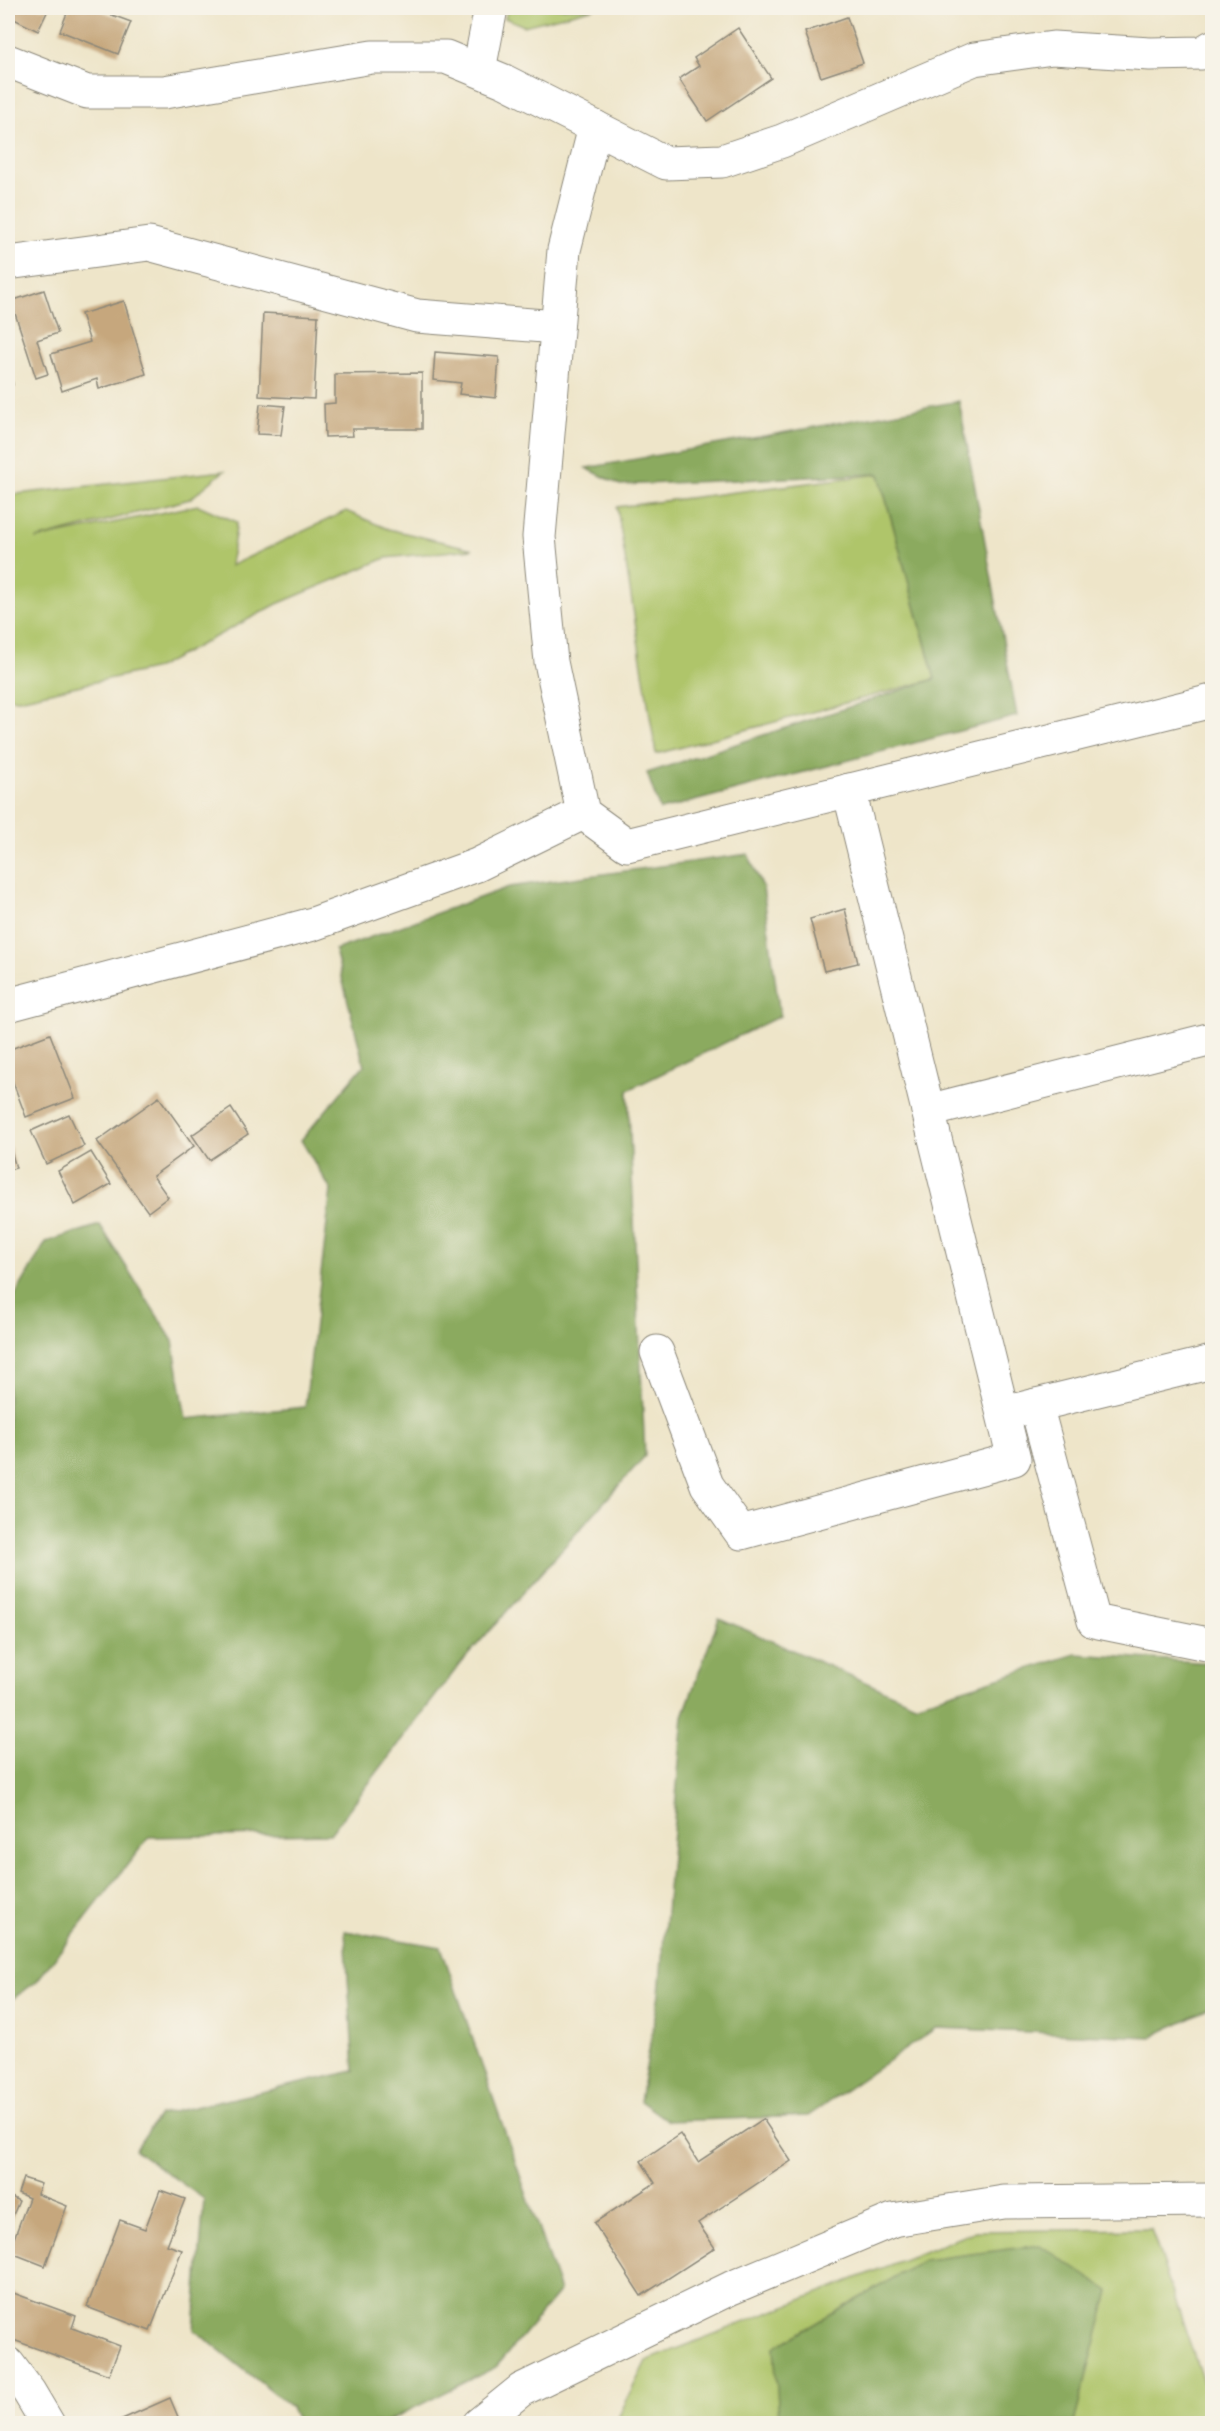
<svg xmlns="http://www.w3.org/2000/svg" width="1220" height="2431" viewBox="0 0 1220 2431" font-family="'Shantell Sans',sans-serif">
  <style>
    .green { fill: #afc56a; stroke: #6d784a; stroke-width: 1.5 }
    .forest { fill: #8baa5e; stroke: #5b6a44; stroke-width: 1.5 }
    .building { fill: #c6a77d }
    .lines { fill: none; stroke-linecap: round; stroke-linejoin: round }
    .minor-casing { stroke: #8c887a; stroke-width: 35 }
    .tertiary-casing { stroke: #8c887a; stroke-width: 35 }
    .minor { stroke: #fff; stroke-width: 33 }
    .tertiary { stroke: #fff; stroke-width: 33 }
  </style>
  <rect width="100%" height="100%" fill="#f7f3e8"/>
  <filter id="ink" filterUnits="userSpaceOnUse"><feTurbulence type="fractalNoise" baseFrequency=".0167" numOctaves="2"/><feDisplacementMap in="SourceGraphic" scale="12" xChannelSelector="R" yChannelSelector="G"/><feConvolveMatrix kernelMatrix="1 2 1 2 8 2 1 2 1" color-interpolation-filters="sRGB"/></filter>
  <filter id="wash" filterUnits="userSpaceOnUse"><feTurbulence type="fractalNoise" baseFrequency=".008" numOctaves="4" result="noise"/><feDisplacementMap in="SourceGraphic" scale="24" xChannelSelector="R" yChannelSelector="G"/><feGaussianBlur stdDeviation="1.35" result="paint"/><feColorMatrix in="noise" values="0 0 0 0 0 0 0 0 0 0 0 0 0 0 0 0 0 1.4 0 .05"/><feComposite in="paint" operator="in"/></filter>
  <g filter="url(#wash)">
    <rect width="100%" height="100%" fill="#eee5c9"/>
    <!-- green -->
    <g class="green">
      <path d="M508,8h87l-71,18 -19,-8z"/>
      <path d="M224,471l-34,28 -154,40 162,-34 39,17 -7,44 116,-55 42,18 85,20 -87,9 -109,46 -120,64 -138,31 -11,-1v-203z"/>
      <path d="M879,474l56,205 -279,75 -39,-247z"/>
      <path d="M1151,2229l61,179v16h-597l31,-63 330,-130z"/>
    </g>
    <!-- forest -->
    <g class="forest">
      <path d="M959,401l58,315 -357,94 -13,-37 288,-94 -56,-205 -259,11 -34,-17z"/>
      <path d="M748,854l15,34 17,128 -152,74 17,366 -185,208 -130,170 -181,3 -113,145 -28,20v-694l38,-66 54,-17 73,116 13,78 119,-12 26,-217 -30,-50 63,-75 -29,-115 174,-63z"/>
      <path d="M719,1618l196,86 161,-50 136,9v344l-61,30 -215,-9 -128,88 -140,5 -28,-20 19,-107 24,-278z"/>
      <path d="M345,1931l96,16 119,344 -64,76 -112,56h-86l-7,-16 -97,-77 10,-131 -69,-49 24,-35 195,-44z"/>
      <path d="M1040,2245l69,46 -35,132 -286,1 -9,-6 -5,-70 150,-88z"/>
    </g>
    <g id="blocks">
      <!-- building -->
      <g class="building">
        <path d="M8,8h41l-11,23 -30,-15z"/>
        <path d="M69,8h24l38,14 -13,32 -58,-23z"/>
        <path d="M847,17l16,46 -42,14 -16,-45z"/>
        <path d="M738,28l33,50 -64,43 -28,-42 20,-13 -5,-8z"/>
        <path d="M44,290l14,43 -21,7 11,34 -12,4 -25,-77z"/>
        <path d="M124,301l22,73 -47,15 -2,-10 -35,12 -11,-37 39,-12 -9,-28z"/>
        <path d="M263,313l55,3 -4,83 -55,-3z"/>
        <path d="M435,352l64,5 -3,41 -37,-4 2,-11 -28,-3z"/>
        <path d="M8,355l5,30 -5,1z"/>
        <path d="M422,373v56h-70l1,7 -28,1 -1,-33 11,-1v-29z"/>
        <path d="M260,404l25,2 -4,29 -24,-1z"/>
        <path d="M845,909l13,54 -34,8 -14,-52z"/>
        <path d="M50,1034l25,64 -49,19 -18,-48v-19z"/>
        <path d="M159,1097l35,49 -41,30 15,21 -20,15 -51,-71z"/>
        <path d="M231,1108l17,26 -39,26 -17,-25z"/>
        <path d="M69,1114l15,32 -38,18 -15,-33z"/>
        <path d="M8,1140l8,28 -8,2z"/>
        <path d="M91,1152l20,32 -36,21 -17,-34z"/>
        <path d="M763,2119l28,42 -93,62 17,25 -74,48 -47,-73 61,-40 -14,-22 39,-27 18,28z"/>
        <path d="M23,2178l18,6 -4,10 30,12 -22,60 -36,-14 20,-54 -11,-5z"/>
        <path d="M160,2190l25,9 -18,46 15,5 -32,81 -63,-24 33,-87 25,9z"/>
        <path d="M8,2195l11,6 -11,26z"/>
        <path d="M8,2291l68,25 -4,12 48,18 -11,29 -101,-37z"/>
        <path d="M170,2398l11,26h-70z"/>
      </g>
    </g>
  </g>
  <g filter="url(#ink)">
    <use href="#blocks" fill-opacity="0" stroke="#8c887a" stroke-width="1.5"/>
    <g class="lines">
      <!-- minor casing -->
      <g class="minor-casing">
        <g id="minor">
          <path d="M8,61l79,31h77l208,-35h74l58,24 162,82 56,-2 60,-20 192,-82 79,-11 97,6 52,-1 10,-6"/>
          <path d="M479,70l12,-62"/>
          <path d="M8,263l141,-19 268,72 140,11"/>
          <path d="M8,1005l305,-81 164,-59 106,-52"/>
          <path d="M928,1111l284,-72"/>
          <path d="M657,1352l50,133 34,48 273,-74 -165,-669"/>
          <path d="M1036,1405l58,216 118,24"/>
          <path d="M1016,1410l196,-48"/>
          <path d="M8,2364l21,28 19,32"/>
        </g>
      </g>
      <!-- tertiary casing -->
      <g class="tertiary-casing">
        <g id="tertiary">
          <path d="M595,127l-31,123 -25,287 12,125 32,151 44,32 585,-144"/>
          <path d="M479,2424l42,-34 210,-102 162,-68 111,-18 208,-2"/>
        </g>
      </g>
      <!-- minor -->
      <use href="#minor" class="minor"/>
      <!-- tertiary -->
      <use href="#tertiary" class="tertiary"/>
    </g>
  </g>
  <!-- margin -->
  <rect width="1220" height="2431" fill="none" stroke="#f7f3e8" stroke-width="30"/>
</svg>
